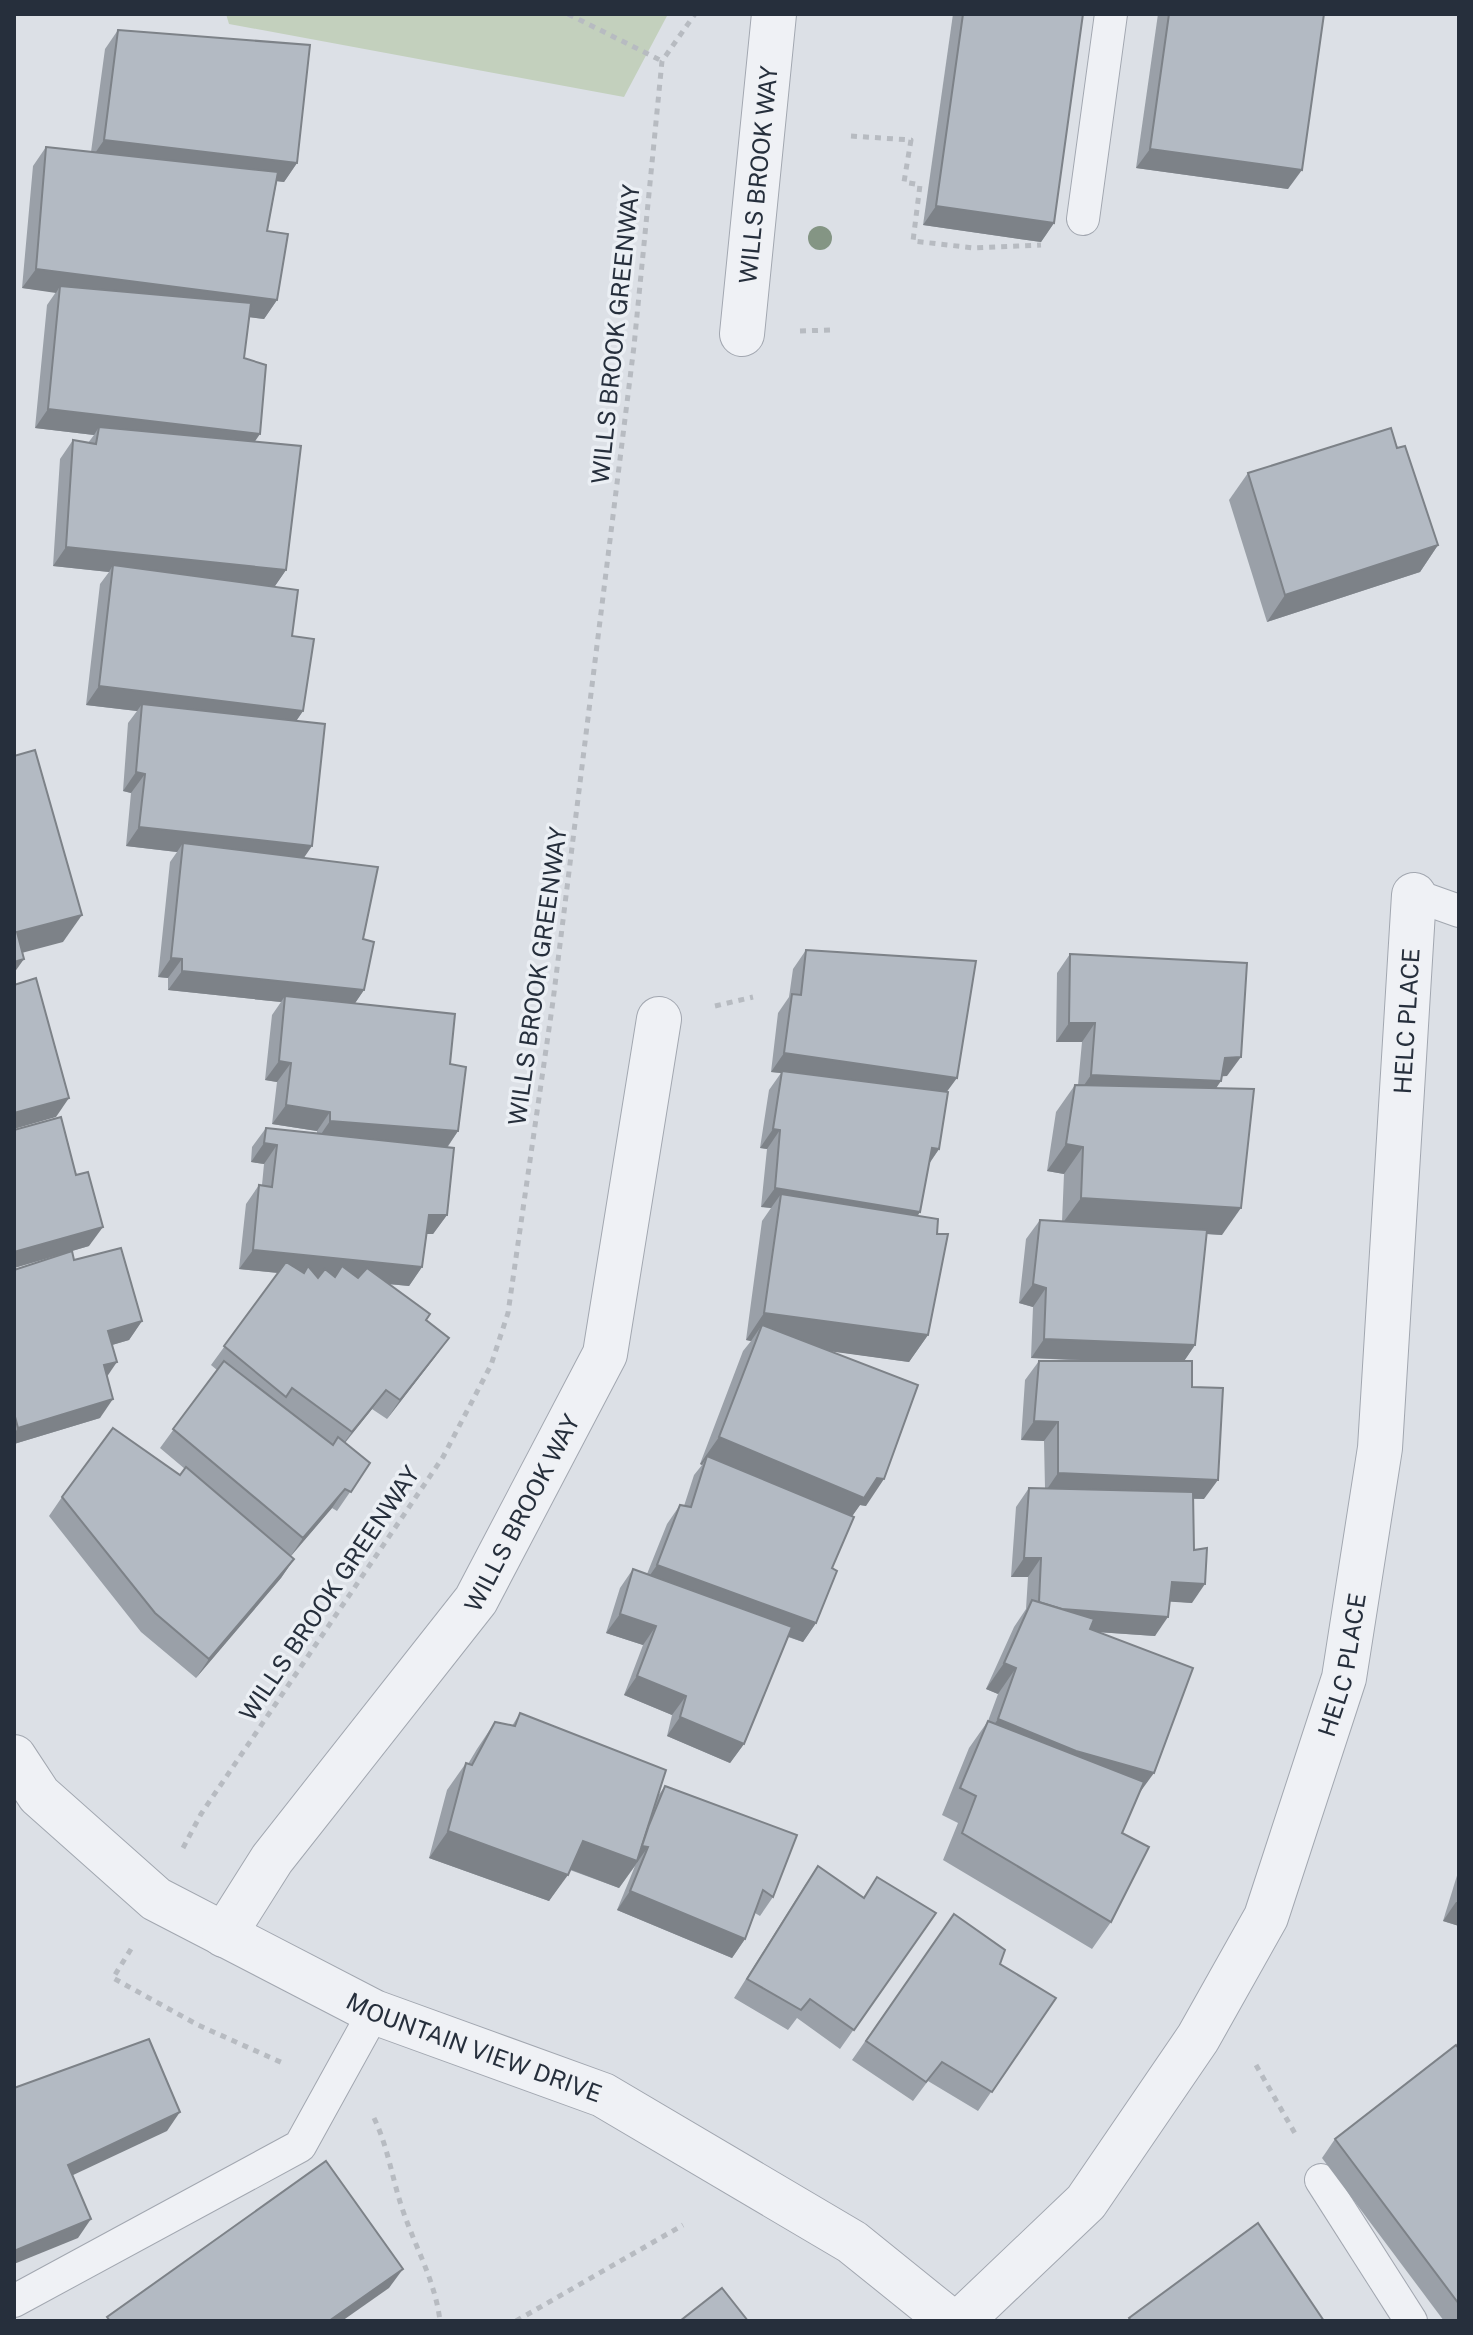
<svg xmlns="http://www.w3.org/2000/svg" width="1473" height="2335" viewBox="0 0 1473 2335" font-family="'Public Sans',sans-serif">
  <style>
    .green { fill: #c3d0bd }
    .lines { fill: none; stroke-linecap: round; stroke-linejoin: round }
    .service-casing { stroke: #a2a7b0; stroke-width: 34 }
    .minor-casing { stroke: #a2a7b0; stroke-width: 46 }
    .path { stroke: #b7bbc1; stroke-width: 5; stroke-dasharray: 6 6; stroke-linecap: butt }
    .service { stroke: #eff1f5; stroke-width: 32 }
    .minor { stroke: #eff1f5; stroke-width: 44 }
    .tree { fill: #849584 }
    .wall { fill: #9aa0a8 }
    .shaded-wall { fill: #7d8288 }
    .building { fill: #b3bac3; stroke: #7d8288; stroke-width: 2 }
    .labels { text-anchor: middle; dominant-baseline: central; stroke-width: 7; stroke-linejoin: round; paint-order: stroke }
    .street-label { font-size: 24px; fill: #262f3c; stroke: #ebeff4 }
  </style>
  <rect width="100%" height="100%" fill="#dce0e6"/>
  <!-- green -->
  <path class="green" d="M226,14h442l-44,83 -395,-73z"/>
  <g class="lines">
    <!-- service casing -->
    <g class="service-casing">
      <g id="service">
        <path d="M1083,219l28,-205"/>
        <path d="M1414,895l45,16"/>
        <path d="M1321,2180l90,141"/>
        <path d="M14,2301l286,-155 74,-134"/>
      </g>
    </g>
    <!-- minor casing -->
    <g class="minor-casing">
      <g id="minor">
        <path id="s1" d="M742,334l32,-320"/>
        <path id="s2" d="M14,1757l25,38 117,104 218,113 229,83 249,147 98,79"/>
        <path id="s3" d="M224,1935l48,-76 204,-259 129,-246 54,-335"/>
        <path id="s4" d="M961,2321l125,-119 112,-164 68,-121 78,-239 36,-230 34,-553"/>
      </g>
    </g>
    <!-- path -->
    <g class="path">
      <path d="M568,14l94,47"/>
      <path d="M851,136l60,4 -7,42 16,3 -7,56 61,7 67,-3"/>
      <path d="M800,331l31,-1"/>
      <path d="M715,1006l38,-9"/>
      <path d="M183,1848l18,-34 242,-357 48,-92 17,-52 45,-312 81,-655 28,-285 33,-47"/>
      <path d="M131,1949l-18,29 85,47 87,39"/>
      <path d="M1256,2065l41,72"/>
      <path d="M374,2118c14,29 18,60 28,90 13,39 33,72 38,113"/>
      <path d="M516,2321l167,-96"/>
    </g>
    <!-- service -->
    <use href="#service" class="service"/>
    <!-- minor -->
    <use href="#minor" class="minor"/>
  </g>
  <!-- trees -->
  <circle class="tree" cx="820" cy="238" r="12"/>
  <!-- wall -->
  <g class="wall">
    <path d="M953,14h130l-29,209 -13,19 -118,-17z"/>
    <path d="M1158,14h166l-36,175 -152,-21z"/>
    <path d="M118,30l179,133 -13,19 -7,-1 -10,50 10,69 -13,19 -15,-2 -5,41 11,84 31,128 -12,17 18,49 11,75 -7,10 8,137 59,81 1,51 -9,13 95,61 8,67 -11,17v67l-14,19h-6l-5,33 -13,19 -21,-2 38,36 9,37 -48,62 -15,-10 -27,34 25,20 -33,48 -5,-3 -41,48 3,3 -13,19 -85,100 -55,-46 -92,-116 13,-19 118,-22 5,-6 -25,-21 57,-78 -6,-5 67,-92 -39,-4 7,-65 13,-19h3l2,-21 -13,-2 1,-15 14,-19 51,5v-2l-45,-7 5,-42 -12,-2 7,-65 9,-13 -113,-12v-12l-10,-1 12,-115 7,-10 -51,-6 5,-53 -8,-2 5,-68 9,-12 -51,-6 14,-121 9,-12 -56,-6 7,-107 13,-19 15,3 6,-8 -59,-7 12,-123 9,-13 -34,-4 11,-122 13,-19 45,5 14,-103z"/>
    <path d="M1397,448l41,97 -18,27 -153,50 -38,-122 19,-27z"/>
    <path d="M806,950l141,142 -8,57 -10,15 -11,52 10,119 -19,27 -78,-11 35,155 -6,-1 -8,11 -20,52 -16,55 -13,19 -15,-5 -44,107 -14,19 -63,-27 5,-21 -48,-20 19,-50 -37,-12 14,-45 13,-19 14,5 20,-50 13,-19 4,1 10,-31 8,-10 -2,-1 43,-113 8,-10 -5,-1 16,-119 9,-13 -10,-1 6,-58 -7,-1 9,-58 12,-17 -10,-1 7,-59 11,-16 4,-28z"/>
    <path d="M1070,954l157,122h-5l-6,12 6,147 -16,-1 -11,111 -11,16 8,26 12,112h-11l-1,104 -22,-2 -15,35 -58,-4 41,164 -16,37 -11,89 -19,27 -149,-89 15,-37 -16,-8 27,-67 19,-27 10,-27 -12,-5 28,-62 12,-18 2,-32h-17l5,-70 13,-19h16l-1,-47 -23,-1 4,-60 14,-19h50l-58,-3 2,-51 -14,-4 7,-64 14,-19 22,2 2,-48 -17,-3 9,-59 19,-27h3l4,-43h-26l1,-69z"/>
    <path d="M14,1130l75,116 -17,5 2,9 68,61 -13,19 -17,5 -12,73 -86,26v-174l45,-15 -45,13z"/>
    <path d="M520,1713l138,83 7,-10 108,111 -13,19 -5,-3 -10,26 -13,19 -115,-48 18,-44 -16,22 -49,-18 -21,31 -120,-43 18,-68 19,-27 2,1 9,-15 18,-27 17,4z"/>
    <path d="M818,1866l45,32 14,-21 59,36 -96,136 -43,-31 -9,12 -54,-32 71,-113z"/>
    <path d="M1459,1869v57l-16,-5z"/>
    <path d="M954,1914l46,50 56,34 -78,113 -50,-30 -15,20 -61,-41z"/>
    <path d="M1459,2049v272h-15l-122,-163 13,-19z"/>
  </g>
  <!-- shaded-wall -->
  <g class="shaded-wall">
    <path d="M104,140l193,23 -13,19 -193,-23z"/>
    <path d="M1150,149l152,21 -14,19 -152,-21z"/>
    <path d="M936,206l118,17 -13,19 -118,-17z"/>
    <path d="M36,269l241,31 -13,19 -205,-26 1,-7 -4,7 -34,-5z"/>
    <path d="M48,409l212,25 -13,19 -148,-26 -5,8 -59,-7z"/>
    <path d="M1438,545l-18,27 -153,50 18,-27z"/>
    <path d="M66,547l220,23 -13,19 -160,-24 -4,7 -56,-6z"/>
    <path d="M99,686l204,25 -13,19 -148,-26 -5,7 -51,-6z"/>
    <path d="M136,772l9,2 -14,19 -8,-2z"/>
    <path d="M139,827l173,19 -13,19 -116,-22 -6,9 -51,-6z"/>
    <path d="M82,915l-19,27 -49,13 3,-23z"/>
    <path d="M171,958l11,1 -14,19 -10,-1z"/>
    <path d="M24,959l-10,14v-11z"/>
    <path d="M182,971l182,19 -13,19 -66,-13 -4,6 -113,-12z"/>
    <path d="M1069,1023h26l-13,19h-26z"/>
    <path d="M784,1053l173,25 -14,19 -161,-26 -1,2 -10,-1z"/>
    <path d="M1241,1057l-14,19 -16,1 14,-19z"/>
    <path d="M279,1061l12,2 -14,19 -12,-2z"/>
    <path d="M1091,1075l130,6 -13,19 -130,-6z"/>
    <path d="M69,1098l-13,19 -42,12v-16z"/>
    <path d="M286,1105l44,7 -13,19 -45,-7z"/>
    <path d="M330,1121l128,10 -13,19 -128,-10z"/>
    <path d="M773,1129l7,1 -13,19 -7,-1z"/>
    <path d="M264,1143l13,2 -13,19 -13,-2z"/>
    <path d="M1066,1144l17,3 -19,27 -17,-3z"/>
    <path d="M932,1148l7,1 -13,19z"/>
    <path d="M775,1188l145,24 -13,19 -126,-37 -10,14 -10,-1z"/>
    <path d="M1081,1198l160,10 -19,27 -160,-11z"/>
    <path d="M429,1215h18l-14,19h-17z"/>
    <path d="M103,1227l-14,19 -75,22v-16z"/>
    <path d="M253,1250l169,17 -13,19 -170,-17z"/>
    <path d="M1033,1284l13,4 -13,19 -14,-4z"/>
    <path d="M764,1313l164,22 -19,27 -154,-21 7,-16 -11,16 -5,-1z"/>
    <path d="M142,1321l-13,19 -34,10 13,-19z"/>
    <path d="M449,1338l-14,19 -48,62 13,-19z"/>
    <path d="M1044,1339l151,6 -13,19 -151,-6z"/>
    <path d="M117,1362l-13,19v-16z"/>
    <path d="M386,1390l-14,19 -34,42 14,-19z"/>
    <path d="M113,1399l-13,19 -86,26v-10l4,-6z"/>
    <path d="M1034,1421l24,1 -14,19 -23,-1z"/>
    <path d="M719,1437l158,41 7,1 -18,27 -6,-1 -14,20 -139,-69 -5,9 -2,-1z"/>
    <path d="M1058,1473l160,7 -14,19 -159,-7z"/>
    <path d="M345,1489l-13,19 -42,49 13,-19z"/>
    <path d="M1024,1558h17l-13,19h-17z"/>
    <path d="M294,1559l-13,19 -85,100 13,-19z"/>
    <path d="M657,1565l159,58 -13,19 -159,-58z"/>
    <path d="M1172,1582l33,2 -13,19 -33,-2z"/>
    <path d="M1039,1608l129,9 -13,19 -130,-9z"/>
    <path d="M620,1614l36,12 -13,19 -37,-12z"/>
    <path d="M1004,1663l12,5 -18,26 -12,-5z"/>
    <path d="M637,1676l49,20 -14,19 -48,-20z"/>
    <path d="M680,1717l64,27 -14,19 -63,-27z"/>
    <path d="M998,1719l156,54 -19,26 -156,-53z"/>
    <path d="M448,1831l120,44 -19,26 -120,-43z"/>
    <path d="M583,1841l57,5 8,1 -29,41 -55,-21z"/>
    <path d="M630,1891l115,48 -13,19 -115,-48z"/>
    <path d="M1456,1902h3v24l-16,-5z"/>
    <path d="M180,2112l-13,19 -113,53 14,-19z"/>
    <path d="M91,2219l-13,19 -64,26v-13z"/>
    <path d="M403,2269l-14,19 -47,33h-13z"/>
  </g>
  <!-- building -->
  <g class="building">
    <path d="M963,14h120l-29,209 -118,-17z"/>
    <path d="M1169,14h155l-22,156 -152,-21z"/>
    <path d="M118,30l192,15 -13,118 -193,-23z"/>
    <path d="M46,147l232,25 -11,59 21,3 -11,66 -241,-31z"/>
    <path d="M60,286l191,17 -7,55 22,7 -6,69 -212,-25z"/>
    <path d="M99,427l202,19 -15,124 -220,-23 7,-107 23,4z"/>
    <path d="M1391,428l6,20 8,-2 33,99 -153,50 -37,-122z"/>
    <path d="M113,565l185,25 -6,46 22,3 -11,72 -204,-25z"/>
    <path d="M142,704l183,20 -13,122 -173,-19 6,-53 -9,-2z"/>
    <path d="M35,750l47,165 -65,17 7,27 -10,3v-206z"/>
    <path d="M183,843l195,24 -15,72 11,3 -10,48 -182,-19v-12l-11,-1z"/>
    <path d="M806,950l170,11 -19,117 -173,-25 8,-59 9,1z"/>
    <path d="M1070,954l177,9 -6,94 -16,1 -4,23 -130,-6 4,-52h-26z"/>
    <path d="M36,978l33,120 -55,15v-128z"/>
    <path d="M285,996l170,18 -5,50 16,3 -8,64 -128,-10v-9l-44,-7 5,-42 -12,-2z"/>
    <path d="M782,1071l166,21 -9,57 -7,-1 -12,64 -145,-24 5,-58 -7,-1z"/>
    <path d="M1075,1085l179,4 -13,119 -160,-10 2,-51 -17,-3z"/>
    <path d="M61,1117l15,58 12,-3 15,55 -89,25v-122z"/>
    <path d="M266,1128l188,20 -7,67h-18l-7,52 -169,-17 6,-65 13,2 5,-42 -13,-2z"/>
    <path d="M781,1194l157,25 -1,15h11l-20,101 -164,-22z"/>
    <path d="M1040,1220l167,10 -12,115 -151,-6 2,-51 -13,-4z"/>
    <path d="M121,1248l21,73 -34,10 9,31 -13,3 9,34 -95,29 -4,-15v-143l58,-19 2,9z"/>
    <path d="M286,1262l18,11 4,-7 10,12 7,-9 10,8 7,-11 16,12 9,-10 63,46 -4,6 23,18 -49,62 -14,-10 -34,42 -60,-44 -6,9 -62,-51z"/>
    <path d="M762,1325l156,60 -34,94 -7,-1 -13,20 -145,-61z"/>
    <path d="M224,1361l109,84 5,-8 32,26 -19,29 -6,-3 -42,49 -130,-109z"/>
    <path d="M1039,1361h153v26l31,1 -5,92 -160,-7v-51l-24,-1z"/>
    <path d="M113,1428l67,47 6,-8 108,92 -85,100 -54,-46 -93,-116z"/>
    <path d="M707,1456l147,61 -22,51 5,3 -21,52 -159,-58 23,-60 11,2z"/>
    <path d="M1029,1488l164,4 1,58 13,-2 -2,36 -33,-2 -4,35 -106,-8 -23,-7 2,-44h-17z"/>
    <path d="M633,1569l159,58 -48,117 -64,-27 6,-21 -49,-20 19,-50 -36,-12z"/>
    <path d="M1032,1600l62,19 -4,10 103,39 -39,105 -78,-22 -78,-32 18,-51 -12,-5z"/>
    <path d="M520,1713l146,57 -29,91 -54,-20 -15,34 -120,-44 18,-68 6,2 23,-43 20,4z"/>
    <path d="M988,1721l156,61 -22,51 27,14 -38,75 -149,-89 14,-37 -16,-8z"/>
    <path d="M665,1786l132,49 -24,62 -10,-7 -18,49 -115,-48 18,-44 -6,-1 7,-21z"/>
    <path d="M818,1866l46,32 13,-21 59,36 -82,117 -44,-31 -9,11 -54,-31z"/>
    <path d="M954,1914l51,36 -5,14 56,34 -64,94 -50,-30 -16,20 -60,-41z"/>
    <path d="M149,2039l31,73 -112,53 23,54 -77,32v-163z"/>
    <path d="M1456,2045l3,4v255l-124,-165z"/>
    <path d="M326,2161l77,108 -74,52h-219l-3,-4z"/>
    <path d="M1258,2223l66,98h-193l-2,-3z"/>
    <path d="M722,2288l26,33h-68z"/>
  </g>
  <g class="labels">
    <!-- street labels -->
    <g class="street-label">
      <text stroke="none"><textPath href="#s1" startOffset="160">WILLS BROOK WAY</textPath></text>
      <text transform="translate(615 334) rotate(-84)">WILLS BROOK GREENWAY</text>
      <text transform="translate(537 976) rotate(-82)">WILLS BROOK GREENWAY</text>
      <text stroke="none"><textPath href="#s4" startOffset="1422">HELC PLACE</textPath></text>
      <text stroke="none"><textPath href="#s3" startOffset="518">WILLS BROOK WAY</textPath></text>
      <text transform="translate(329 1593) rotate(-56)">WILLS BROOK GREENWAY</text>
      <text stroke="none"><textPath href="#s4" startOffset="774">HELC PLACE</textPath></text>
      <text stroke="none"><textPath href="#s2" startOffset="554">MOUNTAIN VIEW DRIVE</textPath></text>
    </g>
  </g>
  <!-- border -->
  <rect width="1473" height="2335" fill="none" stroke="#262f3c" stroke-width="32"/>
</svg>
